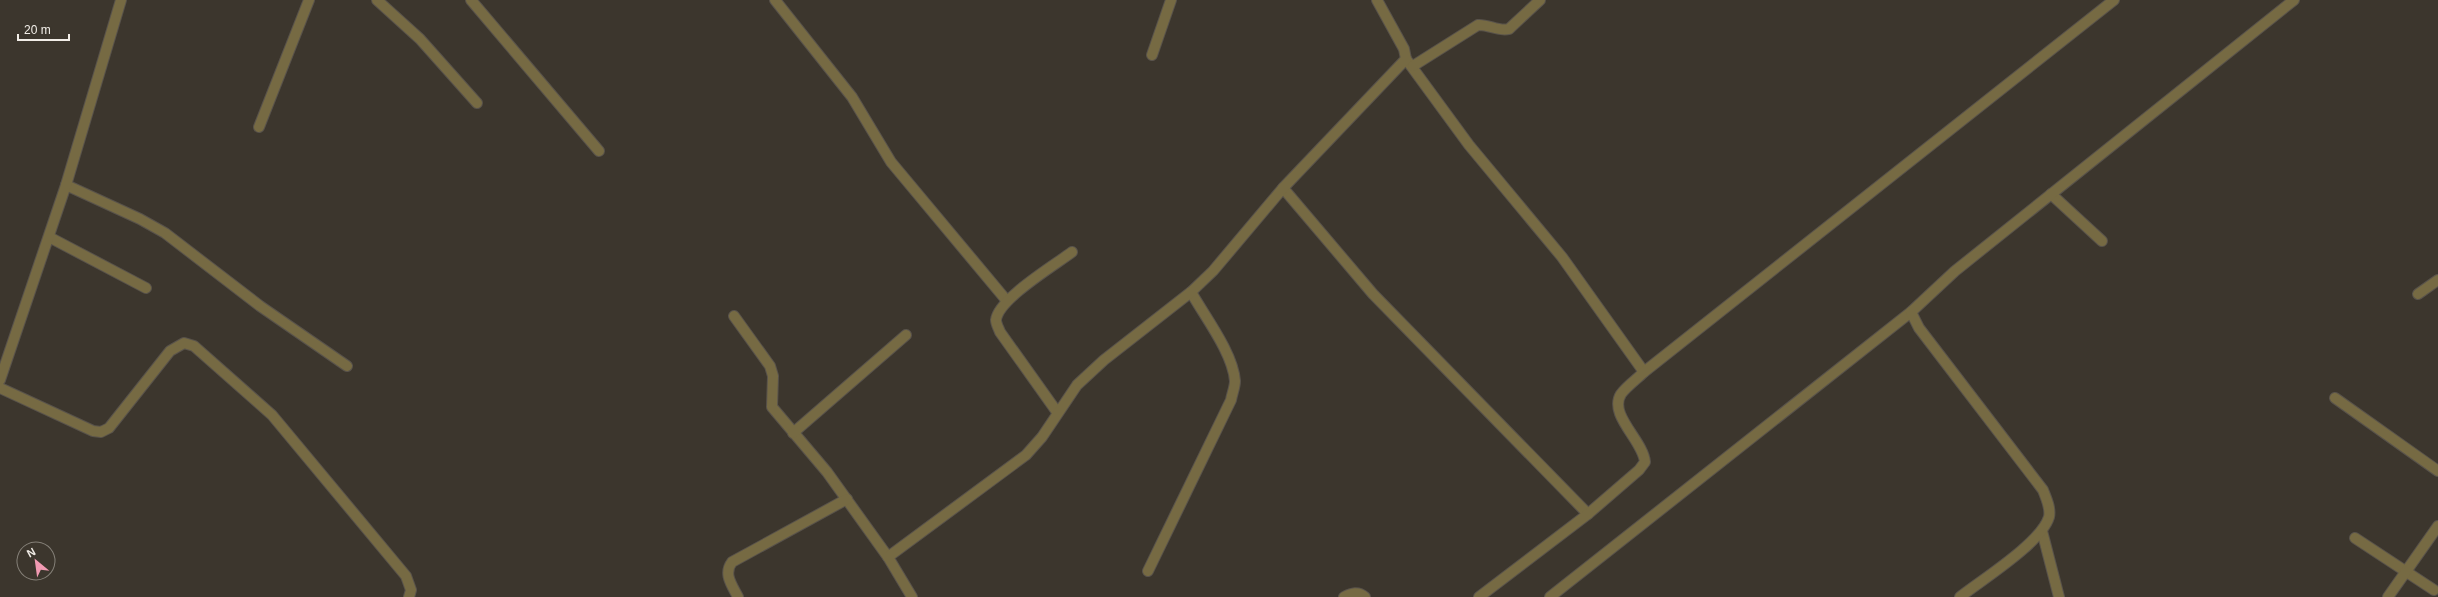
<svg xmlns="http://www.w3.org/2000/svg" width="2438" height="597" viewBox="0 0 2438 597" font-family="Helvetica,sans-serif">
  <style>
    .lines { fill: none; stroke-linecap: round; stroke-linejoin: round }
    .minor-casing { stroke: #59534b; stroke-width: 12 }
    .minor { stroke: #766a43; stroke-width: 10 }
  </style>
  <rect width="100%" height="100%" fill="#3c362d"/>
  <g class="lines">
    <!-- minor casing -->
    <g class="minor-casing">
      <g id="minor">
        <path d="M377,0l43,39 57,64"/>
        <path d="M471,0l128,151"/>
        <path d="M775,0l77,97 39,65 116,139"/>
        <path d="M1152,55l19,-55"/>
        <path d="M1406,59l63,86 93,112 82,115"/>
        <path d="M1413,66l65,-41c10,-1 21,7 31,4l31,-29"/>
        <path d="M259,127l50,-127"/>
        <path d="M66,185l74,34 25,14 95,73 87,60"/>
        <path d="M1283,188l90,106 215,220"/>
        <path d="M2051,194l51,47"/>
        <path d="M49,237l97,51"/>
        <path d="M2418,294l20,-14"/>
        <path d="M734,316l36,50 3,10 -1,31 55,65 61,85"/>
        <path d="M0,380l66,-195 55,-185"/>
        <path d="M0,388l93,43 8,1 8,-4 61,-77 14,-8 10,3 78,69 134,161 5,14 -2,7"/>
        <path d="M2335,398l103,73"/>
        <path d="M1057,412l-57,-80c-1,-3 -4,-8 -4,-12 2,-21 59,-55 76,-68"/>
        <path d="M793,433l113,-98"/>
        <path d="M2042,531l17,66"/>
        <path d="M2355,538l79,52"/>
        <path d="M1148,571l83,-171c1,-6 4,-13 4,-19 -2,-28 -30,-64 -44,-89"/>
        <path d="M738,597c-6,-12 -15,-23 -6,-35l115,-63"/>
        <path d="M912,597l-24,-40 138,-102 16,-18 35,-52 27,-25 87,-68 22,-21 70,-83 123,-129 -2,-10 -27,-49"/>
        <path d="M1344,597c8,-4 14,-6 21,0"/>
        <path d="M1479,597l109,-83 51,-44 6,-8c-2,-22 -37,-47 -24,-68 6,-8 16,-15 23,-22l470,-372"/>
        <path d="M1550,597l361,-285"/>
        <path d="M1960,597c23,-18 81,-54 89,-80 2,-9 -3,-19 -6,-27l-124,-162 -8,-16 44,-41 339,-271"/>
        <path d="M2388,597l50,-71"/>
      </g>
    </g>
    <!-- minor -->
    <use href="#minor" class="minor"/>
  </g>
  <!-- north arrow -->
  <g transform="translate(36 561) rotate(331)"><circle r="19" fill="#3c362d" stroke="#858078"/>
  <path d="M0-3L7 15L0 10L-7 15Z" fill="#f19ab2"/>
  <text y="-6" font-size="11" font-weight="bold" text-anchor="middle" fill="#f2eee8">N</text>
  </g>
  <!-- scale -->
  <path d="M18 34v6h51v-6" fill="none" stroke="#f2eee8" stroke-width="2"/>
  <text x="24" y="34" font-size="12" fill="#f2eee8" stroke="#3c362d" stroke-width="3" paint-order="stroke">20 m</text>
</svg>
